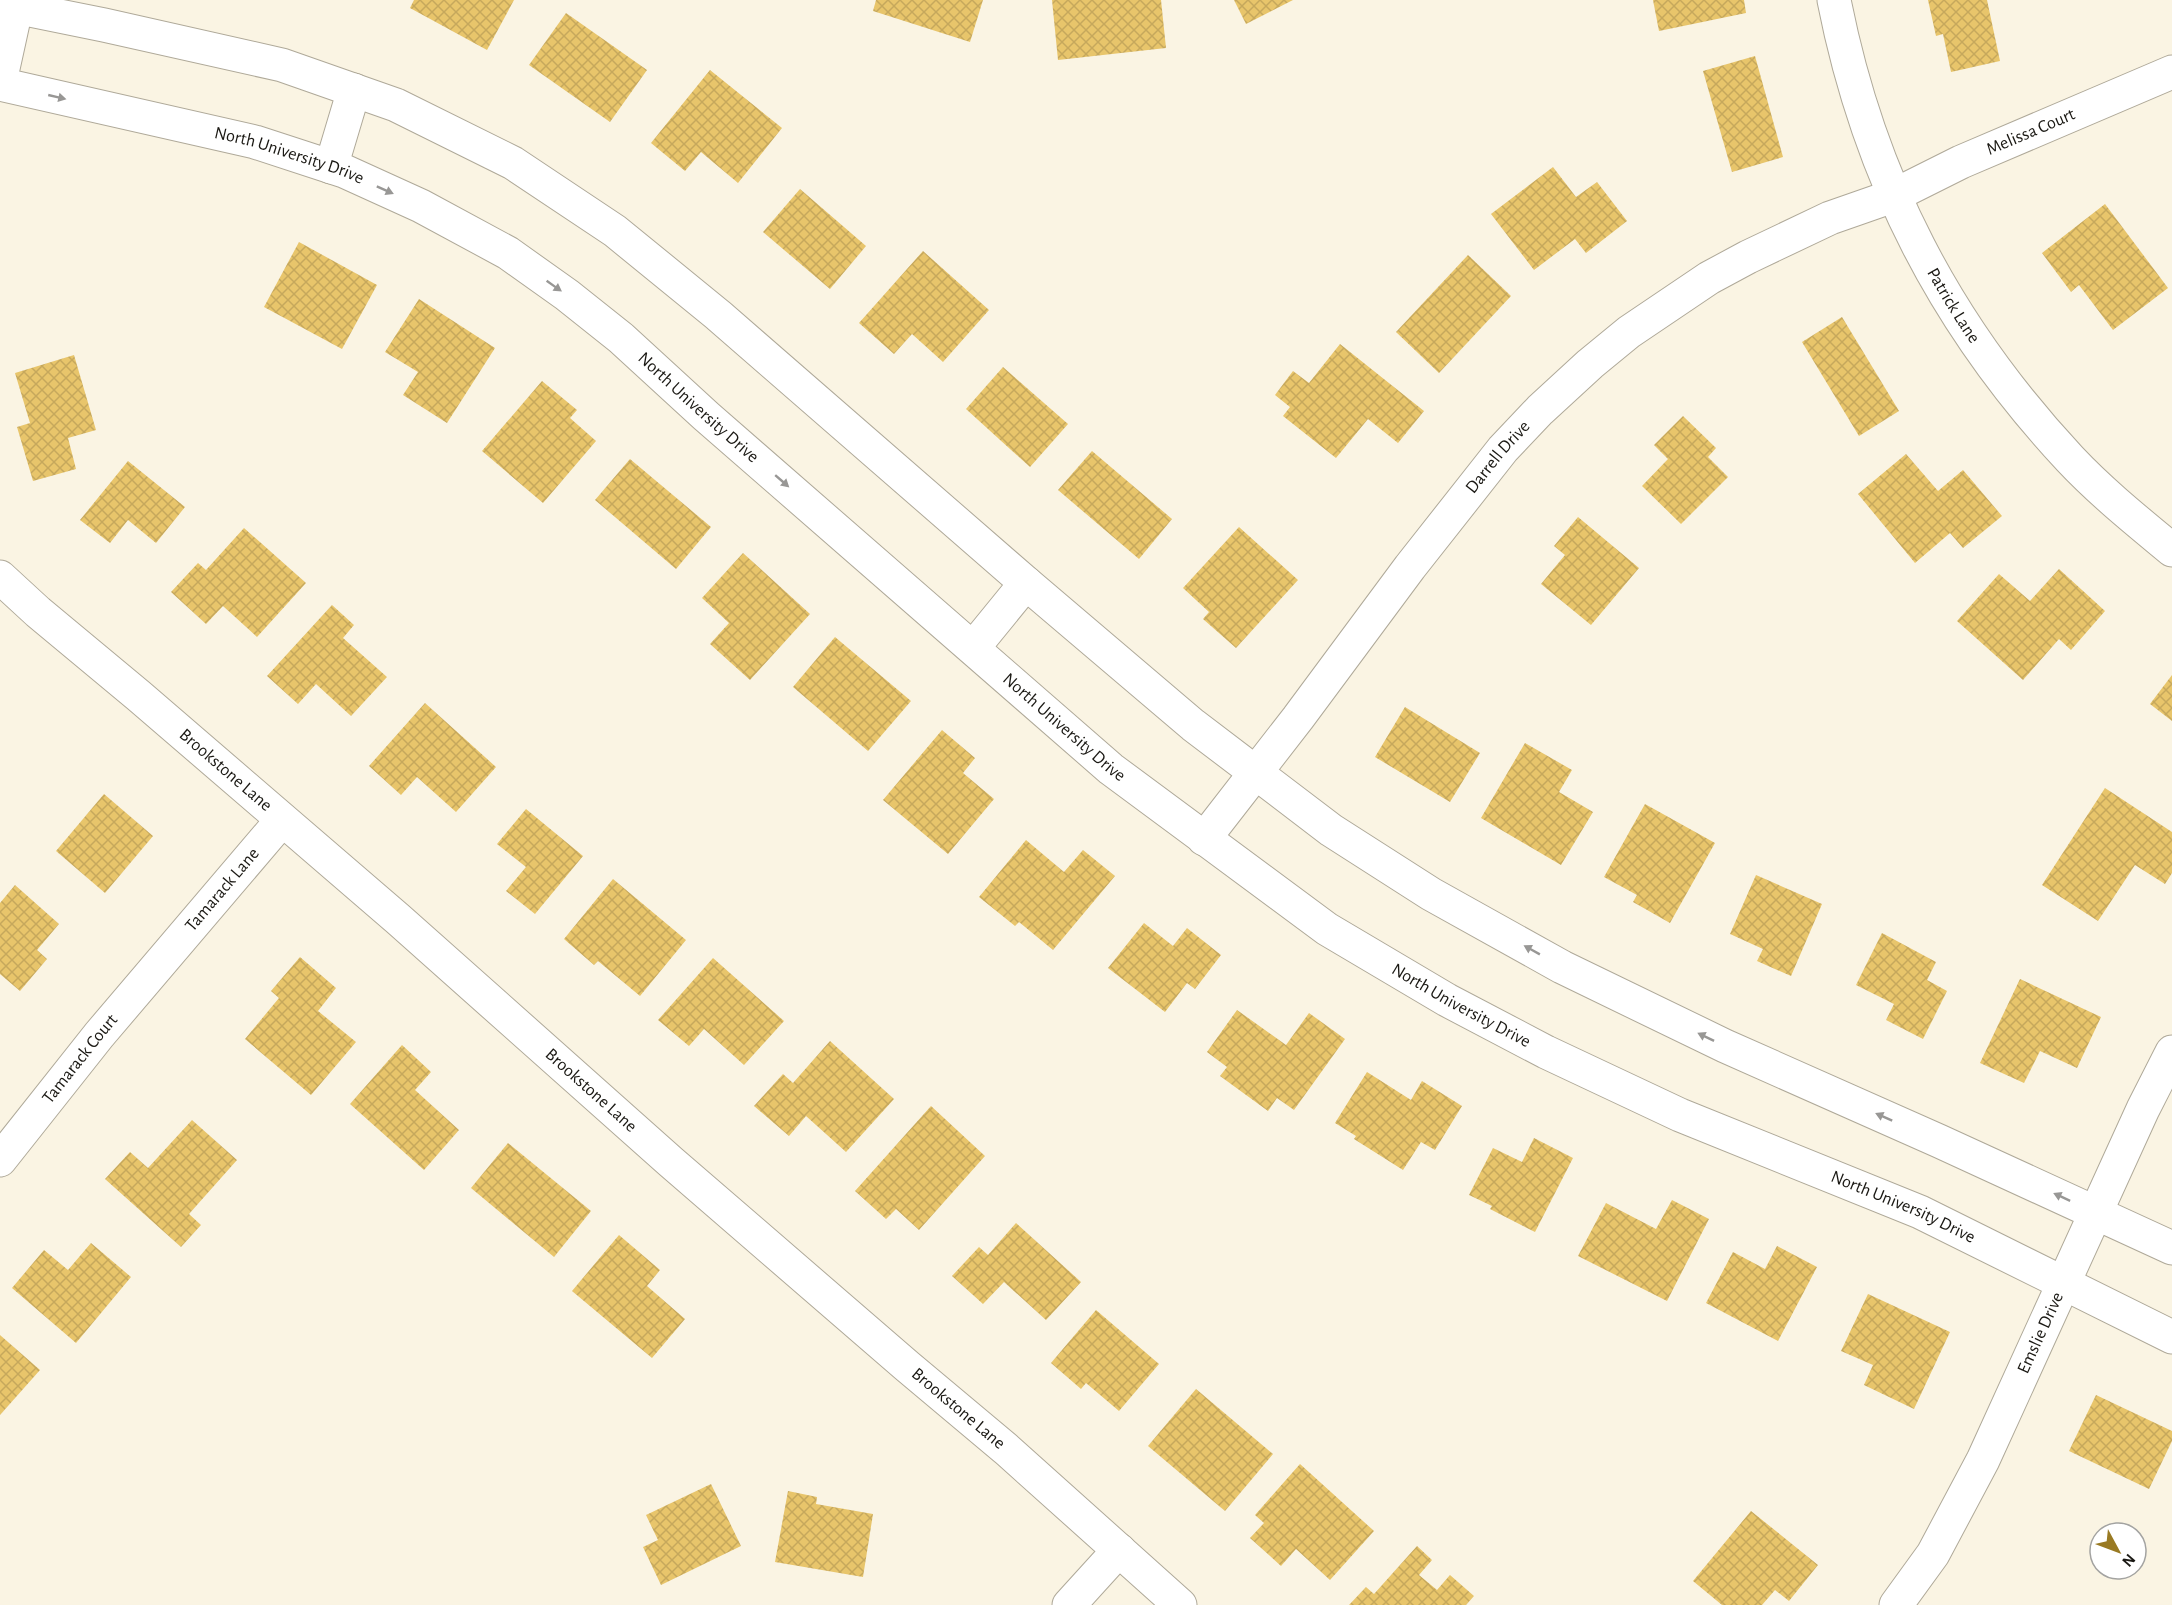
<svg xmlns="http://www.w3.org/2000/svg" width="2172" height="1605" viewBox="0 0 2172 1605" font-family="'Alegreya Sans',sans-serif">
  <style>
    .building { fill: url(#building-cross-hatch) }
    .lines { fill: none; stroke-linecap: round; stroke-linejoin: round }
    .minor-casing { stroke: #afa999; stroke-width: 35 }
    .minor { stroke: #fff; stroke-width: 33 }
    .oneway { fill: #989795 }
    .labels { text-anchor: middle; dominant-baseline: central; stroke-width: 4.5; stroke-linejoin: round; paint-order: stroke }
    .street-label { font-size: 18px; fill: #1a1813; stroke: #fff }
  </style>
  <defs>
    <pattern id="building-cross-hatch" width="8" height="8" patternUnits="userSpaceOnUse" patternTransform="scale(1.5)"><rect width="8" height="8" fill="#e8c56b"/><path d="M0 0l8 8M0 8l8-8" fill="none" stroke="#c6a85c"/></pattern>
  </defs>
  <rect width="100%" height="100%" fill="#faf4e3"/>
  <!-- building -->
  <g class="building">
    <path d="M414,0h100l-27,50 -77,-42z"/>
    <path d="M876,0h107l-13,42 -97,-31z"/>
    <path d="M1052,0h109l5,48 -108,12z"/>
    <path d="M1234,0h59l-47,24z"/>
    <path d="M1653,0h91l2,13 -87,18z"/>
    <path d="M1928,0h59l13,61 -49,11 -8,-38 -7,2z"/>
    <path d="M566,13l81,57 -37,52 -81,-57z"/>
    <path d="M1755,56l28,101 -51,15 -29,-101z"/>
    <path d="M710,70l72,58 -44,55 -37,-31 -16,19 -34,-28z"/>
    <path d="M1553,167l23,30 21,-15 30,39 -41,32 -11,-14 -41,31 -43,-56z"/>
    <path d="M800,189l66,57 -36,43 -67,-57z"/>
    <path d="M2105,204l63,84 -55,42 -34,-45 -8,7 -29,-39z"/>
    <path d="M299,242l78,43 -35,64 -78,-42z"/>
    <path d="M923,251l66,59 -46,52 -31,-28 -18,20 -35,-31z"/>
    <path d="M1468,255l43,41 -72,77 -43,-41z"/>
    <path d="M419,299l76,49 -48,75 -44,-28 15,-23 -33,-20z"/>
    <path d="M1842,317l57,94 -40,25 -57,-94z"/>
    <path d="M1340,344l84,67 -26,32 -30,-24 -32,39 -53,-42 7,-9 -15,-12 18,-24 16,12z"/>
    <path d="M74,355l22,75 -28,8 8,31 -43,12 -16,-54 13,-4 -15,-50z"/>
    <path d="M1003,367l65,57 -38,43 -64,-58z"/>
    <path d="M542,381l35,29 -7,8 26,23 -53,62 -61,-52z"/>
    <path d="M1683,416l33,32 -8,9 20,20 -47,47 -39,-38 26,-27 -14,-14z"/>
    <path d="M1092,451l80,68 -33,40 -81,-69z"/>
    <path d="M1906,454l32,37 25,-21 39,46 -39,32 -13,-15 -35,30 -57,-69z"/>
    <path d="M630,459l81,68 -35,42 -81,-69z"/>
    <path d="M128,461l57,46 -29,36 -28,-23 -18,23 -30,-23z"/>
    <path d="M1578,517l61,51 -48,57 -50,-41 24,-29 -11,-9z"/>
    <path d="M1239,527l59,53 -62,68 -33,-29 6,-7 -26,-24z"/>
    <path d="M244,528l62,55 -49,54 -34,-31 -17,18 -35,-32 27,-29 8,7z"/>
    <path d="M743,553l67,61 -60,66 -40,-36 19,-21 -27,-25z"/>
    <path d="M2059,569l46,42 -34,39 -12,-11 -36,41 -66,-59 42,-47 31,27z"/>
    <path d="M332,605l22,20 -11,13 44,39 -36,39 -35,-32 -18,20 -31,-28z"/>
    <path d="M835,637l76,64 -43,50 -75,-64z"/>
    <path d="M2172,675v46l-22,-17z"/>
    <path d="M425,703l71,64 -40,45 -39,-35 -16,18 -32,-29z"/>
    <path d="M1405,707l75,46 -30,49 -75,-45z"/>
    <path d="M942,730l33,28 -12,15 31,26 -46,55 -65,-54z"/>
    <path d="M1525,743l47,27 -13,22 34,20 -32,53 -80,-47z"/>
    <path d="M2105,788l67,44v41l-7,11 -30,-19 -37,56 -56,-36z"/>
    <path d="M104,794l49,42 -48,57 -49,-42z"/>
    <path d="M1645,804l70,39 -45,80 -37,-21 4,-7 -33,-18z"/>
    <path d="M526,809l57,47 -48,58 -29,-23 20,-24 -29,-23z"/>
    <path d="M1026,840l38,32 19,-22 32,26 -62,74 -34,-28 -4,4 -36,-29z"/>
    <path d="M1756,875l66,29 -31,72 -34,-15 6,-12 -33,-15z"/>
    <path d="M613,879l73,61 -46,56 -42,-35 -4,4 -30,-26z"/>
    <path d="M15,885l44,39 -22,26 10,9 -27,32 -20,-17v-71z"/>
    <path d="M1144,923l29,23 14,-18 34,27 -26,34 -8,-6 -22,29 -57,-44z"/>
    <path d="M1882,933l54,29 -9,18 20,11 -24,48 -37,-19 8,-16 -38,-19z"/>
    <path d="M300,957l36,31 -18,23 38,31 -45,53 -66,-56 34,-41 -8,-7z"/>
    <path d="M713,958l71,63 -40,44 -40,-36 -15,17 -31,-26z"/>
    <path d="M2020,979l81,38 -24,51 -37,-17 -16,32 -44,-20z"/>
    <path d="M1237,1010l49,35 23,-32 36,26 -51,71 -17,-12 -9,13 -48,-35 7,-9 -20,-15z"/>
    <path d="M830,1041l64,58 -48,53 -40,-36 -17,20 -35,-30 29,-32 10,9z"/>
    <path d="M402,1045l29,27 -16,18 44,40 -35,40 -74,-66z"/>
    <path d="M1367,1072l44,28 11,-19 40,25 -27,44 -14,-8 -18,28 -49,-31 2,-3 -21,-13z"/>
    <path d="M931,1106l54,50 -66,74 -23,-21 -10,10 -31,-28z"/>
    <path d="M192,1120l45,40 -48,54 12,11 -20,22 -76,-68 25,-27 18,16z"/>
    <path d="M1534,1138l39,20 -38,74 -45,-23 2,-3 -23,-11 24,-47 29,14z"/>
    <path d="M508,1143l83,68 -37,46 -83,-69z"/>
    <path d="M1672,1200l37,19 -42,82 -89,-45 28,-53 50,26z"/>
    <path d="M1016,1223l65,59 -35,38 -42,-38 -21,22 -31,-28 27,-29 9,8z"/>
    <path d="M619,1235l41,35 -13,16 38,33 -33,39 -80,-67z"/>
    <path d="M91,1243l40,34 -55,66 -64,-55 32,-38 24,20z"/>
    <path d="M1777,1246l40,21 -39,74 -72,-38 27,-51 32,17z"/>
    <path d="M1868,1294l82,38 -36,77 -50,-24 9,-20 -32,-14z"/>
    <path d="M1096,1310l63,54 -40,47 -33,-28 -5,6 -30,-26z"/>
    <path d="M0,1335l40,35 -40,45z"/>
    <path d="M1196,1389l77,65 -48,57 -77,-65z"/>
    <path d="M2096,1395l76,36v10l-23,48 -80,-38z"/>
    <path d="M1300,1464l74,67 -44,49 -34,-31 -15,17 -31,-28 14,-15 -9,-8z"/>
    <path d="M711,1484l30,62 -80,39 -18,-38 15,-7 -12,-25z"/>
    <path d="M788,1491l29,6 -1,7 57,10 -10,63 -88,-15z"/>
    <path d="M1751,1511l67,54 -29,36 -14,-11 -13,15h-40l-29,-24z"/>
    <path d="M1417,1546l15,14 -13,15 18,15 13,-15 24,21 -8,9h-117l17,-18 8,7z"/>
  </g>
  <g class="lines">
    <!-- minor casing -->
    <g class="minor-casing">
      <g id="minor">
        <path id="s1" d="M1834,0c35,178 112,326 236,459 31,33 67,62 102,91"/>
        <path d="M0,4l104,21 178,40 114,40 117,58 102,68 103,84 308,268 167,142 138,105 100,64 131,73 163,79 214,95 233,107"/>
        <path d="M0,82l18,-82"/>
        <path id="s2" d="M0,84l255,58 89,29 77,35 87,47 59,42 54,43 85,78 405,353 216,160 120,71 99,52 134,63 240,97 252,125"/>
        <path d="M331,167l23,-77"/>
        <path id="s3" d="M0,577l38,35 101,84 259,223 273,243 236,204 99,83 174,156"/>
        <path d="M973,648l53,-65"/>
        <path id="s4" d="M1204,839l94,-121 112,-151 93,-118 37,-39 50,-46 39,-32 80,-54 39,-21 82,-39 63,-22 68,-34 211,-90"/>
        <path id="s5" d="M0,1160l99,-125 183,-215"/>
        <path d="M1069,1605l50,-55"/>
        <path id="s6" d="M1896,1605l37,-51 50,-94 160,-351 29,-57"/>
      </g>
    </g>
    <!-- minor -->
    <use href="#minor" class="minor"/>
  </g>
  <!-- one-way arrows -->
  <defs><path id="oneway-solid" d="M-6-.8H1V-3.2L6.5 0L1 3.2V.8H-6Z" transform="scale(1.5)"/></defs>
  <g class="oneway">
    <use href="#oneway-solid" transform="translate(57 97) rotate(13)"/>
    <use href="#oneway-solid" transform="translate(385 190) rotate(24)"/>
    <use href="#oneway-solid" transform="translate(554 286) rotate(35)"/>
    <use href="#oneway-solid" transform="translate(782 481) rotate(41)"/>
    <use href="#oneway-solid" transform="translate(1532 950) rotate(-151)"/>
    <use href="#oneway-solid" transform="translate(1706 1037) rotate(-154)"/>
    <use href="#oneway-solid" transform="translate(1884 1117) rotate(-156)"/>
    <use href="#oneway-solid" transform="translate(2062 1197) rotate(-155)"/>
  </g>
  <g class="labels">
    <!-- street labels -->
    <g class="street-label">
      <text stroke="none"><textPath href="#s4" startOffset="1114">Melissa Court</textPath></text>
      <text stroke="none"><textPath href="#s2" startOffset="298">North University Drive</textPath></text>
      <text stroke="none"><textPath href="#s1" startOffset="330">Patrick Lane</textPath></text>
      <text stroke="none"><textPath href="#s2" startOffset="784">North University Drive</textPath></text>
      <text stroke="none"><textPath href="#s4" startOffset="482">Darrell Drive</textPath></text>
      <text stroke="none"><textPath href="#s2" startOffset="1270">North University Drive</textPath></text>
      <text stroke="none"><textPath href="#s3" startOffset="297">Brookstone Lane</textPath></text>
      <text stroke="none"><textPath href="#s5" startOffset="350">Tamarack Lane</textPath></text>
      <text stroke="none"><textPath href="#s2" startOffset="1756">North University Drive</textPath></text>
      <text stroke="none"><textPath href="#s5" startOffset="129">Tamarack Court</textPath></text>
      <text stroke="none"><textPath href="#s3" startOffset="783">Brookstone Lane</textPath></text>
      <text stroke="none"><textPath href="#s2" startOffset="2242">North University Drive</textPath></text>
      <text stroke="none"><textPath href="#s6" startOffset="309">Emslie Drive</textPath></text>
      <text stroke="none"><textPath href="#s3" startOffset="1269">Brookstone Lane</textPath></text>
    </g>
  </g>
  <!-- north arrow -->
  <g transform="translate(2118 1551) rotate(131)"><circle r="28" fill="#ffffff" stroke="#a3a3a1" stroke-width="1.5"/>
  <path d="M0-4.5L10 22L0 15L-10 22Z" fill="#997a23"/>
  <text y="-9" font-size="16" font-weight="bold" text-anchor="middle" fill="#1a1813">N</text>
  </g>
</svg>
